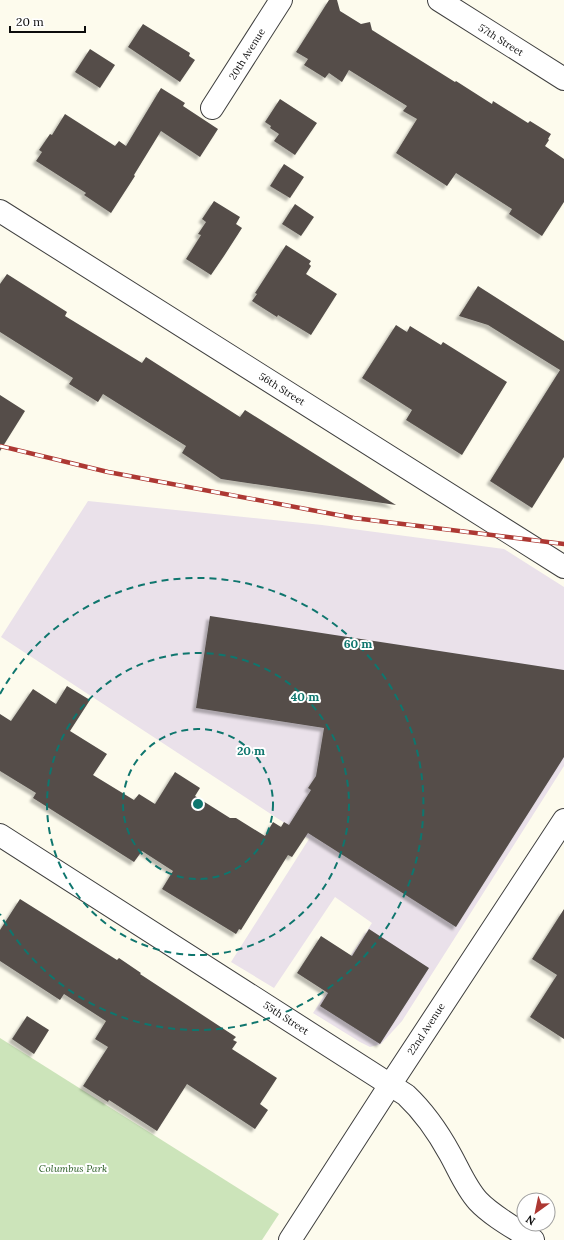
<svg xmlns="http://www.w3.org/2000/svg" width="564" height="1240" viewBox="0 0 564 1240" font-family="Lora,serif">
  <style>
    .industrial { fill: #eae1ea }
    .green { fill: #cce4ba }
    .building { fill: #544e4a; filter: url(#shadow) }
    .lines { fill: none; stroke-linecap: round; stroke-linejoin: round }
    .minor-casing { stroke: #3f3f3f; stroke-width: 24 }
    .tertiary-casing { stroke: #3f3f3f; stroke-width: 24 }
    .minor { stroke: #fff; stroke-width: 22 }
    .tertiary { stroke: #fff; stroke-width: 22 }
    .rail-casing { stroke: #ad3833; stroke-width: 4.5 }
    .rail { stroke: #fff; stroke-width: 3; stroke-dasharray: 9; stroke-linecap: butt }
    .ring { fill: none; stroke: #0f766e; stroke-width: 2; stroke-dasharray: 7 5 }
    .labels { text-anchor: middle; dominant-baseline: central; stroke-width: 4; stroke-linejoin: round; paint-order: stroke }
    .street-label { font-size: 10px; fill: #0c0c0c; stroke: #fff }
    .park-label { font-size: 10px; font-style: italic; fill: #2a5d24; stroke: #fff }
    .centre { fill: #0f766e; stroke: #fff; stroke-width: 2 }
    .ring-label { font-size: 12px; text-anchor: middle; font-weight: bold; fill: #0f766e; stroke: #fff; stroke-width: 4; stroke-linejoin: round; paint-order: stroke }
  </style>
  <defs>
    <filter id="shadow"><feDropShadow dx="-3.5" dy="3.5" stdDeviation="1" flood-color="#0004"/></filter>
  </defs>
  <rect width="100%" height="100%" fill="#fdfbed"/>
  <!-- industrial -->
  <path class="industrial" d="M88,501l234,24 182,24 60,38v179l-162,255 -21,23 -11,3 -10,-5 -47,-29 59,-90 -37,-26 -61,91 -43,-26 78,-123 -308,-202z"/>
  <!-- green -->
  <path class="green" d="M0,1038l279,176 -17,26h-262z"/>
  <!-- building -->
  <g class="building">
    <path d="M329,0h8l3,11 21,13 9,-2 2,8 83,52 1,-1 36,23 1,-3 35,22 2,-2 21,13 -3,5 1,1 -4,6 19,13v43l-22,34 -33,-22 3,-5 -56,-36 -9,13 -51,-33 21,-34 -14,-8 4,-5 -58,-36 -7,12 -13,-9 -4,5 -21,-13 4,-6 -12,-7z"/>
    <path d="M143,24l47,29 -1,3 6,4 -15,22 -52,-35z"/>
    <path d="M90,49l25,16 -15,23 -25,-16z"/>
    <path d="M161,88l24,15 -2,3 35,23 -18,28 -39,-26 -27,44 1,1 -24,37 -27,-18 2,-2 -50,-32 6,-9 -3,-2 11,-16 2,1 13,-21 50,32 4,-5 7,5z"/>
    <path d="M280,99l37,24 -22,32 -21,-14 5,-7 -9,-6 1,-2 -6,-4z"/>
    <path d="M284,164l20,13 -14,21 -20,-12z"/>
    <path d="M214,201l26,16 -4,7 6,4 -18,28 -13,19 -25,-16 15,-24 -3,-1 8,-12 -4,-3z"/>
    <path d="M295,204l19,13 -13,19 -19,-12z"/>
    <path d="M286,245l25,16 -2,3 2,2 -5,8 31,20 -26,41 -33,-20 -1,2 -25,-16 5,-7 -2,-1z"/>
    <path d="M7,274l60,38 -2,4 77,47 4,-6 94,60 5,-7 151,95 -175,-26 -39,-26 4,-7 -83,-52 -5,8 -29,-18 4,-6 -73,-46v-48z"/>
    <path d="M478,286l86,55v116l-32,51 -42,-27 70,-111 -72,-45 -29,-9z"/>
    <path d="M396,325l11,7 3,-6 31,19 2,-3 64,40 -45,73 -56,-35 6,-10 -50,-32z"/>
    <path d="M0,395l25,16 -25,40z"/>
    <path d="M210,616l354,54v87l-108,170 -148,-94 -16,24 -4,-2 -47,75 -2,-1 -3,5 -74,-45 11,-18 -31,-20 -8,11 -101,-64 3,-5 -36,-22v-57l11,7 22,-32 23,15 11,-18 23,14 -20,31 37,23 -14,21 41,25 5,-6 16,10 20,-32 25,16 -5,8 35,22h6l29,18 8,-14 8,5 3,-5 5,3 22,-35 -3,-2 8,-12 8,-48 -128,-20z"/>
    <path d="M20,899l97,61 2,-2 22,15 -1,1 96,63 -3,3 4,2 -5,7 45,29 -17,26 8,6 -13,19 -68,-45 -30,47 -48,-31 -1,2 -25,-16 25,-39 -13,-8 11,-18 -42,-27 -4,6 -60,-39v-31z"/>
    <path d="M564,909v130l-34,-22 27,-42 -25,-16z"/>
    <path d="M369,929l60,39 -49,76 -60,-38 8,-13 -31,-20 24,-37 31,20z"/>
    <path d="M27,1016l22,14 -15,24 -22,-15z"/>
  </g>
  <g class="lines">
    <!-- minor casing -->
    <g class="minor-casing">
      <g id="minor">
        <path d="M439,0l125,79"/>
        <path d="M212,108l69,-108"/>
        <path d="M0,835l406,260c18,17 32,37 44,59 9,16 16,34 28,47 14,15 38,28 55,39"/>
      </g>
    </g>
    <!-- tertiary casing -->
    <g class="tertiary-casing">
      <g id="tertiary">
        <path d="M0,211l564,356"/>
        <path d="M290,1240l100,-155 174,-265"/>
      </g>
    </g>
    <!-- minor -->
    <use href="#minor" class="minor"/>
    <!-- tertiary -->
    <use href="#tertiary" class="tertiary"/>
    <!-- rail casing -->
    <g class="rail-casing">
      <path id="rail" d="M0,446l108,26 246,46 210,26"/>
    </g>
    <!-- rail -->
    <use href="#rail" class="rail"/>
  </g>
  <!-- distance rings -->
  <g class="ring">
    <circle cx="198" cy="804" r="75"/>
    <circle cx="198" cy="804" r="151"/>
    <path d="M0 694A226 226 0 1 1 0 914"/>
  </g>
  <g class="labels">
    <!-- street labels -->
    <g class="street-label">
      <text transform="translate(501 40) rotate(32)">57th Street</text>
      <text transform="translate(247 54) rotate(-58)">20th Avenue</text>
      <text transform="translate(282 389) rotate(32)">56th Street</text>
      <text transform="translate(286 1018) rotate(33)">55th Street</text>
      <text transform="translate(426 1029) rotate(-57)">22nd Avenue</text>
    </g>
    <!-- park labels -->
    <g class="park-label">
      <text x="73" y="1168">Columbus Park</text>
    </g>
  </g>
  <circle cx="198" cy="804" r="6" class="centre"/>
  <g class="ring-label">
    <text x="358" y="648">60 m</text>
    <text x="305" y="701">40 m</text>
    <text x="251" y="755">20 m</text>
  </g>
  <!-- north arrow -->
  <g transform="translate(536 1212) rotate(213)"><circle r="19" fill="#ffffff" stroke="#9e9e9e"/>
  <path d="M0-3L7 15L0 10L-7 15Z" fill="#ad3833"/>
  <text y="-6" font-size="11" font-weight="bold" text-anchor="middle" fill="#0c0c0c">N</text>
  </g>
  <!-- scale -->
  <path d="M10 26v6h75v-6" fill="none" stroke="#0c0c0c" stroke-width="2"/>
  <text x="16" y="26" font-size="12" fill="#0c0c0c" stroke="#ffffff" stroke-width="3" paint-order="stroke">20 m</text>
</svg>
